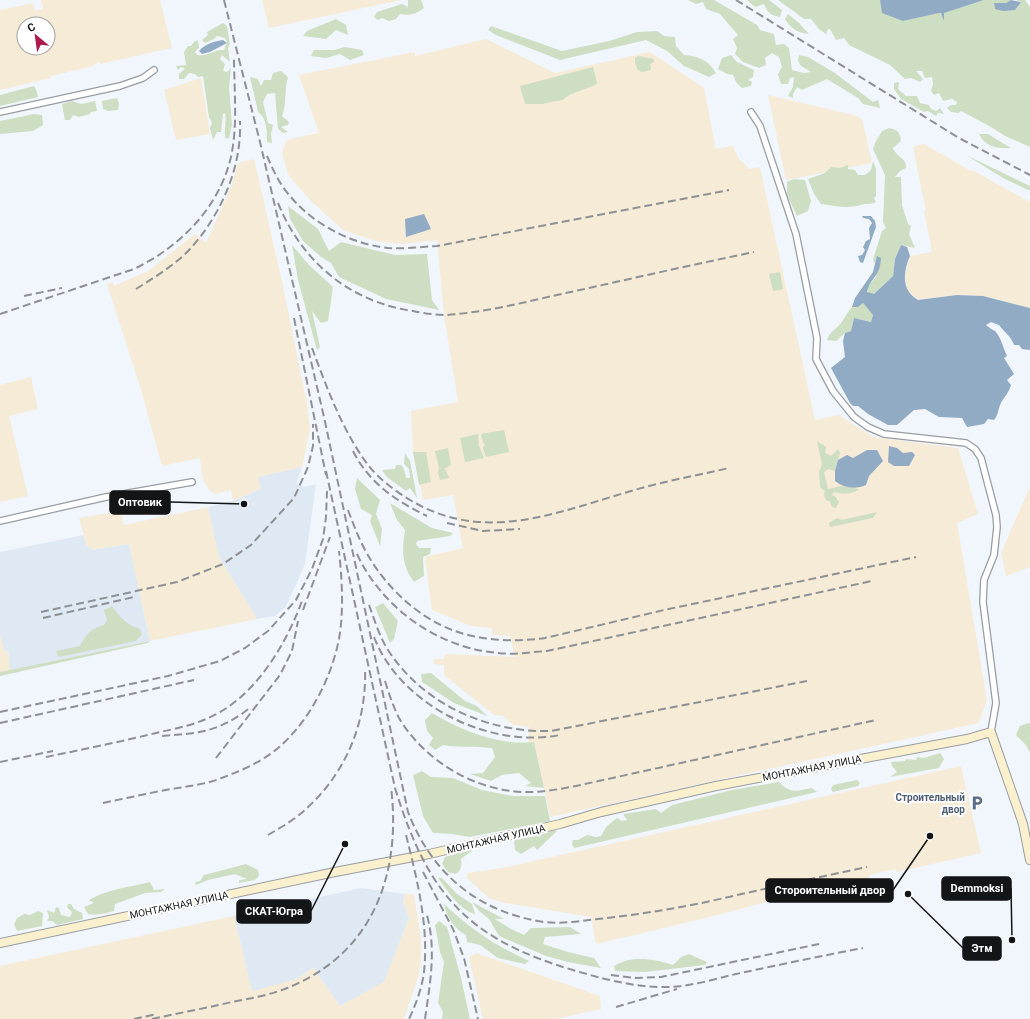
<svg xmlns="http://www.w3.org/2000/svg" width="1030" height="1019" viewBox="0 0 1030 1019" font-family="Roboto,sans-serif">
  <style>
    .built { fill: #dfe9f4 }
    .industrial { fill: #f5ebd6; fill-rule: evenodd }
    .green { fill: #cedec3 }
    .water { fill: #91abc4 }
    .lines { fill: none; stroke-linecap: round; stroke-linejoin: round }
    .street-casing { stroke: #989da2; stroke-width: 8 }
    .secondary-casing { stroke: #989da2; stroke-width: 10 }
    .street { stroke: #fff; stroke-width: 5.5 }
    .secondary { stroke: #faf0ce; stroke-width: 8 }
    .rail { stroke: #8d9195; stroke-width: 2; stroke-dasharray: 8 4; stroke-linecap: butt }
    .labels { text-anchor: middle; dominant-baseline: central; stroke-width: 4; stroke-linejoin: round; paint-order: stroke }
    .street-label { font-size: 10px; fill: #141517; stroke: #fff }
    .service-label { font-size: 10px; font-weight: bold; fill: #4e5e75; stroke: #fff; text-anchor: end }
    .leader { fill: none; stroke: #141517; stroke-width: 1.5 }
    .callout-dot { fill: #141517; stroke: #fff; stroke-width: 1.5 }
    .callout { fill: #141517; stroke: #141517; stroke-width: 1.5 }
    .callout-label { font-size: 11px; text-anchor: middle; font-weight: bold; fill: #fff }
  </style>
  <rect width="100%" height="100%" fill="#f1f6fc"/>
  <!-- built -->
  <g class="built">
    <path d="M302,467l-5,16 6,4 13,-3 -11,80 -19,43 -11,9 -18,3 -38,-62 -11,-50 25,-6 27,-12 -2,-12z"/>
    <path d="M84,535l3,12 3,-1 1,4 38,-6 21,97 -140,29 -2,-19 -4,1 -4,-18v-82z"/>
    <path d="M361,888l44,6 -2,8 6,16 -25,64 -44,24 -27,-38 -16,11 -45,13 -18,-76z"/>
  </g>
  <!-- industrial -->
  <g class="industrial">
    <path d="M41,0h119l12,48 -72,16v-2l-6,2v2l-43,10v2l-51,12v-80l33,-7 2,8 8,-2zM24,24h24v24h-24z"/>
    <path d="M262,0h139l-132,28z"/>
    <path d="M486,39l69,34 95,-21 54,36 12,61 17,-3 6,13 11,10 10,-2 55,253 24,-5 34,22 85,11 20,66 -21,9 30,177 -8,23 -429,94 -15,-72 -1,-3 -6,1 1,-16 -16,-2 -10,-9 -9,-1 -50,-40v-10l-10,-1v-5h10l1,-5 70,3 -5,-21 -18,-1v-7l-21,-2 -39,-16 -7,-53 38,-9 -10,-53 -30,5 -10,-48 -2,-41 47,-9 -14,-87 -7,-75 -33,4 -14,-1 -14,-2 -33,-11 -32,-29 -16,-18 -7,-9 -6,-21 4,-12 4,-2 29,-6 -20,-58 116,-23v4z"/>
    <path d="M201,78l9,56 -34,6 -12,-50z"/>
    <path d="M768,95l85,20 9,4 10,44 -86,17z"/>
    <path d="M924,144l47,27 1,-1 58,32v106l-47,-12 -26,-1 -39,5 -11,-10 -2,-16 5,-18 22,-4 -8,-41h2l-13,-64z"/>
    <path d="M254,159l27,118 26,126 3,26 -8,38 -44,10 2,12 -27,12 -2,-11 -16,4 -6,-4 -7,-13 -2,-19 -38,8 -20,-73 -35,-109 6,-2 1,4 34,-15 47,-37 11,9 25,-56 7,-24z"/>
    <path d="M31,377l7,32 -29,7 19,80 -28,6v-117z"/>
    <path d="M1030,487v80l-24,9 -5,-23z"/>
    <path d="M208,507l11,50 38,62 -107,22 -21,-97 -38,6 -1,-4 -3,1 -8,-29 41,-7 4,14z"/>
    <path d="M0,634l4,17h4l2,11v8l-10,2z"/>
    <path d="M961,766l20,87 -84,19 -1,-3 -27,6v4l-31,7 -4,-2 -6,1 -114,31 -118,28 -5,-27 -90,-15 -12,-4 -22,-20 1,-5 34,-5z"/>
    <path d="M405,894l9,1 7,44v23l-2,12 -15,45h-404v-53l234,-50 18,75 45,-12 16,-11 27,38 44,-24 25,-64 -6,-16z"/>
    <path d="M476,953l124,43 1,13 -46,10h-72l-14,-62z"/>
  </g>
  <!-- green -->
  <g class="green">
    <path d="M408,0h13l3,8c-8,6 -14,8 -24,6l-4,5 -7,2 -7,-3 -4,2 -4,-3 3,-5 25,-8 6,3z"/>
    <path d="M688,0h26l43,25 3,5 14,4 2,11 8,-1 5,4 3,22 12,3 7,-1 -10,-6 -3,-5 1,-6 9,2 27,16 38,29 5,-2 2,8 -17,-4 -5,-6 -31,-19 -25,11 -5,-3 -4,7v4l-5,-2 5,-9 1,-10 -4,1 -2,6h-7l-3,-10 4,-7 -3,-10 -7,-4 -7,5 1,7 -7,3 -16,-6 -8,-8 2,-6 -4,-9 5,-4 -18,-21 -14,-5 -3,-7 -7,2z"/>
    <path d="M747,0h22l13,10 -2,7c-9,-2 -13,-4 -16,-13l-9,3z"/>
    <path d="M778,0h102l23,21 36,-9 2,1 3,6 -1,-6 41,-13h27l-5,3h-12l1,6 26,-7 -5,-2h9l5,7v140l-25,-11 -14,-9 -30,-16 -3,2 -7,-1 -4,-4 4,-3h5l1,-3 -5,-3 -9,2 -4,-8 -5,2 -3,-4 2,-7 -1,-7 -7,1 -3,-7h-6l7,8 -3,3 -9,-4 -6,1 -15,-14 -41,-20 -5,-7 -8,2 -6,-11h-2l-2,5 -7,-5 -8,-10h-7z"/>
    <path d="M788,14l11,9 10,11c-11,-1 -18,-5 -24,-15z"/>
    <path d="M336,19l10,6 2,10 -12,-5 -10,9 -23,-3 4,-5z"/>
    <path d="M223,23l4,3 3,18 -2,4 2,14 -8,-7 -2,4 5,5 -2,7 4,1 4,-4 -2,20 3,37 -3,13 -3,1c-3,-9 1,-16 -1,-26l-2,1 -2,18h-4l-4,8 -3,-12 2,-5 -3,-6 -6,-41 -5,1 -3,-3 -6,-1 -5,6h-5v-5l6,-5 -4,-2 -3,3 -2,-4 10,-1 -2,-13 4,-6h3l3,-4 4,-2 1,8 -4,4 2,3c10,2 18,-6 27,-5l3,-8 -2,-4 -8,-2 -3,3 -9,4 -3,-3 6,-5 -1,-3z"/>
    <path d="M491,26l71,25 47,-10 28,-9 20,-1 7,5 11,1 1,9 8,9c15,1 24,5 32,18l-7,4 -25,-11 -17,-15 -21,-11 -86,20 -64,-25 -8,-5z"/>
    <path d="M345,47l17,3 2,5 -14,5 -10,-6 -14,4 -15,-2 3,-6h20z"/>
    <path d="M731,55l6,7 17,8 -1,7 -5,3 4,2 -1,4 -9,2 -6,-6 -3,-7 -6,-1 -9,-5 4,-11z"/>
    <path d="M639,56l15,3v3l-4,2 1,6 -9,2 -4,-2 -3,-7v-5z"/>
    <path d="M593,67l4,16 -4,3 -22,8 -9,6 -20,4h-17l-5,-18z"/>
    <path d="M281,71l7,6c-4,13 -1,27 -6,39l7,6 -1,3 -7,2 7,5 -5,1 -5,-4 -3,-36 -8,1 -4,8 5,21 5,2 -2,9 1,9 -5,-1c0,-10 0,-24 -9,-30l-8,-35 8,2 3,7 3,-6h7l2,-7z"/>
    <path d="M899,82l-1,7 8,7h11l3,7 9,2 2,4 5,2 4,-3 4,6 -6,-1 -2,3 -8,-5 -4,1 -23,-13 -7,-10v-6z"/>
    <path d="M34,86l3,6 1,5 -38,9v-11z"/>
    <path d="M117,98l2,5 -1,7 -10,1 -5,-2 -1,-8z"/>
    <path d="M72,101l9,3 14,-3 2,10 -6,1 -1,2 -11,3 -6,-2 -3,5h-5l-3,-16z"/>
    <path d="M34,114l8,1 1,10 -10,6 -33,3v-13z"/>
    <path d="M889,128c9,2 11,4 12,13l-8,7c3,9 14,10 13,20l-6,3 -5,6h6l1,28 6,19 3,2 -2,8 6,14 -14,-3 -6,14 -2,17 -19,18 -7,-1 1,-7 8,-9 1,-21 -1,10 -3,-7 9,-28 4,-3 -3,-6 2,-47 -12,-26 2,-6 7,-12z"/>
    <path d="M979,134h9l23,14c-13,1 -26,-1 -32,-14z"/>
    <path d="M966,155l64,31v3l-2,1 -25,-12z"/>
    <path d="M873,161l3,8v27l-2,2 2,4c-5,3 -10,1 -15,3 -15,4 -25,1 -40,-1l-7,-10 -6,-15 17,-6 6,-6 9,1 8,-3v4l7,1 3,5h7l6,-5z"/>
    <path d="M794,179l11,1 6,21 -3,10 -11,5 -10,-21v-13z"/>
    <path d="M288,206l30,23 11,22 12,-9 54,13 32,-1 5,46 7,10 -53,-11 -47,-22 -8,-14 -10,-6 -18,-16 -13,-22z"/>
    <path d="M292,245l17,20 24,22 -5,34 -7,2 -9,-12 8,36 -3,3 -19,-70z"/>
    <path d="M780,272l3,17 -10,2 -4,-17z"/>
    <path d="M863,303l10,12 -2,7 -17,-4 -3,13 -6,2 -9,8 -9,-1c3,-9 9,-10 14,-17 4,-5 6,-11 11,-16h6z"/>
    <path d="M504,430l5,22 -23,5 -3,-9 2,-4 -2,-2 -2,-8z"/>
    <path d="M478,434l1,12 5,12 -19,4 -5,-24z"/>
    <path d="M817,441l9,6 -1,6 6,3 7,-7 2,4 -5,18 -7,-2 -4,3 4,17 14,-3 17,3c-7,6 -17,5 -25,3l-2,3 3,1 4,6 -3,6 -4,-1 -2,-6h-3l-3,-5 1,-5 -5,-4 -1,-15 3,-8z"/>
    <path d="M448,448l3,17 -7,4 2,1 3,8 -9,2 -2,-8 1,-4 -4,-17z"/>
    <path d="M413,452h13l5,30 -12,3z"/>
    <path d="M405,453l5,8 7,37 -7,-10 -4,3 -19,-14 -5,-7 13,-1 1,-4h5l3,4 2,9h4l-1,-9 -5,-5z"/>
    <path d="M357,478l23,22 -4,14 6,15 -2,17 -10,-25 2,-6 -11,-6 -6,-20z"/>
    <path d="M390,503l42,25 21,5 -3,3 -33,5 -1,3 3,4h12l-1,6 -7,3 1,19 -10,6c-13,-18 -12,-32 -9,-52l-8,-10z"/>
    <path d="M877,512l-4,6 -43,9 -1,-4 8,-5 5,2z"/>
    <path d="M383,603l15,18 -4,18 -4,4 -15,-36z"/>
    <path d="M112,606c7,10 15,20 27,22l3,6 -6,7 -77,16 -3,-6 24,-5c5,-11 12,-18 24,-21l3,-5 -3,-10z"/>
    <path d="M150,641l-2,2 -148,33v-4z"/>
    <path d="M431,673l34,28 12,5 10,10 -33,-13 -32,-21 -1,-8z"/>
    <path d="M432,713c29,17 66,33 102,29l10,46 -19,-2 6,-3 -12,-10 -17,2 -11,6 -21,-7 13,-1 12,-16 -3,-9c-17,-2 -33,0 -49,-3l-8,5 -6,-5 4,-7 -6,-7 -2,-11z"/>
    <path d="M1028,723l2,1v29l-4,-8 -10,-10 4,-9z"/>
    <path d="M940,753l4,6 -5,9 -49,9 7,-5 -5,-6 -1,-4 14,-1 1,-2 10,1 1,-3 7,1z"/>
    <path d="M422,771l9,6 22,1 29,12 31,6h32l5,25 -80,16 -18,-3 -19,-1 -10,-17 -10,-41z"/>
    <path d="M857,780l3,3 -2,3 -25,6 -2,-3 2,-4z"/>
    <path d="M779,782c12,12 17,9 33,6l5,4 -243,56 -2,-4 1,-4h5l9,-5 9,2 5,-1 5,-9 11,-9 5,3 5,-1 -4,-6 33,-5 5,4 11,-8 60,-15z"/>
    <path d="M554,830l3,1 -20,19 -3,-4 -13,8 -6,-4 -1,-10 23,-4z"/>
    <path d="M474,849l-13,10c1,6 0,13 -6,15l-7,-2 -6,-8 3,-7 21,-7z"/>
    <path d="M246,864l12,6 1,6 -4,4 -16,3v-3l8,-1 -12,-5 -27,6 -12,5 -1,-3 5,-1 4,-6z"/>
    <path d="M438,878h4l15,16 15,10 3,10c-17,-5 -27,-23 -37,-36z"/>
    <path d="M150,882l4,8 11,-1 -4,3 -16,1 -30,11 -1,7c-8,2 -18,5 -26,3l-4,-7 10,-4 -5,-3c19,-11 41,-13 61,-18z"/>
    <path d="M472,902l32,17h-9l18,11 11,5 7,-7 39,-1 11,7 -36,3 -2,7 25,8 26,6 7,10 -33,-6 -22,-6 -47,-20 -10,-17 -10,-8z"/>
    <path d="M68,904h3l3,5 8,4 1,6 -26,6 -5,-4h-5l2,-4 -2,-7 7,3 2,-6 3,1 2,7 9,2 2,-5 -5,-5z"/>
    <path d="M444,904c29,27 49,40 85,57l-4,3 -27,-6 -18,-13 -13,-3 -1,-7c-11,-5 -20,-19 -22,-31z"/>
    <path d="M38,911l5,2 -1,13 -25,5 -3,-7 3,-6 7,-4 6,1z"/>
    <path d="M439,921l8,6 14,51 9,41h-28l1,-7 -5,-9 6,-41 -4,-10 -5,-27z"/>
    <path d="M689,954l18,8 -2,3 -60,7 -30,-1 -1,-5c18,-11 40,-7 59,-1l8,-8z"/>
  </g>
  <!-- water -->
  <g class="water">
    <path d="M880,0h104l-40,13v8l-3,-8h-2l-36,8 -21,-8z"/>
    <path d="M1011,0l10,2 -6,8 -12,1 -8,-2 -1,-6h12z"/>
    <path d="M223,40l4,3 -17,9 -8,2 -3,-3c6,-7 16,-10 24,-11z"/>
    <path d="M424,214l7,15 -25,8 -1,-18z"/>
    <path d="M862,216h9l4,5 1,6 -13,36 -3,-1 -2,-6 4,-1 3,-5 -2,-3 3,-6 4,-2 -1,-11 3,-5 -3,-4 -6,-1z"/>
    <path d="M901,245l6,2 3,9c-7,16 -9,34 8,44l39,-5 26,1 47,12v42l-8,-1 -3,-4h-5c-3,-9 -10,-13 -15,-20l-8,-3 -5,3c3,3 8,5 10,7 6,8 7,16 11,24l-3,2 10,16 -7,6 4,5c-2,8 -8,13 -11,20 -2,6 -2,10 -6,15l-6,-1 -4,5 -17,3 -5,-9 -23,-1 -14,-8 -11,1 -17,15h-9l-20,-11 -10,-8h-5l-3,-3 -19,-35 14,-11 -2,-16 2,-8 6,-2 3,-13 17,4 2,-7 -10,-12 -5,4h-6l3,-9 18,-26 4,-16 4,2c-1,20 -11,19 -14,34l7,2 19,-18 2,-17z"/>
    <path d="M889,446l8,2 6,5 9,-1 3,3 -6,11h-15l-6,-4z"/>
    <path d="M867,450h10l6,11 -14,15 -3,9c-11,5 -22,3 -31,-4v-10l3,-11 9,-5 6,3z"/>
  </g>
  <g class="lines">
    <!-- street casing -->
    <g class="street-casing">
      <g id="street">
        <path d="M0,112l120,-26 23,-8 11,-8"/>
        <path d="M751,112l9,14 36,108 21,104 -1,21 17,32 21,26 14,10 16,7 82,9 9,6 6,9 15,57 1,12 -3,28 -10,25 -1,22 13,101 -5,29"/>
        <path d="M0,521l106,-24 86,-15"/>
      </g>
    </g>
    <!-- secondary casing -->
    <g class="secondary-casing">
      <path id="secondary" d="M0,943l335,-71 94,-18 131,-30 41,-12 115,-26 251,-47 24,-7 32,92 7,36"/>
    </g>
    <!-- street -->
    <use href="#street" class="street"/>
    <!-- secondary -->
    <use href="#secondary" class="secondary"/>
    <!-- rail -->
    <g class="rail">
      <path d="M224,0l36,142 64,275 84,395c24,62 70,100 136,110 18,2 36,-1 54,-3 38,-4 75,-10 113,-18 52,-12 104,-23 156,-34"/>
      <path d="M736,0l223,138 71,37"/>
      <path d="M267,156c6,14 13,29 23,40 23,28 61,48 98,52 16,1 33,-1 49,-2l292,-56"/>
      <path d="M278,203c24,59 72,99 135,108 10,2 22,4 33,4 45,-3 90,-16 134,-25 58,-13 116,-26 174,-38"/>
      <path d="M136,289c19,-12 39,-24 54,-40 31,-34 52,-82 50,-128"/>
      <path d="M24,296l38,-8"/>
      <path d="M0,314l134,-45c46,-22 85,-61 97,-112 7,-33 3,-68 3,-101"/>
      <path d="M294,318l32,157"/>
      <path d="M312,348c15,40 30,82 56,117 11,14 27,26 42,35 80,48 158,7 239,-14 27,-7 54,-12 80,-18"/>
      <path d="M353,451c16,32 43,50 74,65"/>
      <path d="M326,471l69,317c33,107 72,151 181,183 31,9 62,17 94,16 22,-1 45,-8 66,-13 42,-9 85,-18 127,-26"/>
      <path d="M348,510c6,16 12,32 21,47 18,31 51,62 86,74 27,10 62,11 90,7l119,-28 252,-53"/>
      <path d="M447,523l36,8 37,-2"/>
      <path d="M357,554c25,54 81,94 141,99 16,2 33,-1 49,-2l325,-70"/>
      <path d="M369,605c6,16 11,34 21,48 35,52 99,80 161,78l256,-50"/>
      <path d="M303,610l27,-73"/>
      <path d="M41,612l136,-30 46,-18 28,-19 43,-47 14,-31 5,-21v-22"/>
      <path d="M43,618l91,-21"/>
      <path d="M374,637c26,68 115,112 186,98"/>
      <path d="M385,681c4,13 8,25 14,37 23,39 68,68 113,73 21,3 43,-1 64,-5l300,-66"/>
      <path d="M0,712l168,-36 52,-15 25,-13 23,-17 28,-31 16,-31 11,-30 3,-22 1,-26"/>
      <path d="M0,723l194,-43"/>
      <path d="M162,736c39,-3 57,-4 89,-29"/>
      <path d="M46,757c34,-7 68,-14 102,-22 19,-5 40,-8 58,-16 47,-19 79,-72 96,-118"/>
      <path d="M216,758l64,-83 12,-24 6,-30"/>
      <path d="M0,762l53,-11"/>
      <path d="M103,803c19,-4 38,-8 57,-12 20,-4 40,-5 59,-12 19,-7 38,-15 54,-27 34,-26 58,-72 66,-113 5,-29 3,-60 0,-88"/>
      <path d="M268,835c10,-6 21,-12 31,-20 44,-36 68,-89 66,-146"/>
      <path d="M406,835c11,44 23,91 18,137 -2,16 -8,32 -15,47"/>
      <path d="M423,872l30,57 11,29 14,61"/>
      <path d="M611,975l25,3 25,-1 158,-33"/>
      <path d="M616,1007l61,-18"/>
      <path d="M134,1019l23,-5"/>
      <path d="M152,1019c27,-6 54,-11 80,-17 16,-3 32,-6 47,-11 92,-32 123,-114 112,-204"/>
      <path d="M425,1019c5,-36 12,-71 1,-107"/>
    </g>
  </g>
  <!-- icons -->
  <defs>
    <g id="parking-bare" transform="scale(1.2)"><path d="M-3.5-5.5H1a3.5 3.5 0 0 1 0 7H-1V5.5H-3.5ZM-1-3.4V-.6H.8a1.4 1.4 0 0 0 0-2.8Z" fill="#5c6f8a" stroke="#fff" stroke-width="2.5" paint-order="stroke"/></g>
  </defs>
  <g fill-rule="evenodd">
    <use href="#parking-bare" x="977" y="803"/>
  </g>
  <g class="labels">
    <!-- street labels -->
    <g class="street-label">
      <text transform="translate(812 768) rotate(-11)">МОНТАЖНАЯ УЛИЦА</text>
      <text transform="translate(496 839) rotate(-13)">МОНТАЖНАЯ УЛИЦА</text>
      <text transform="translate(179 905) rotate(-12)">МОНТАЖНАЯ УЛИЦА</text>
    </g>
    <!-- service labels -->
    <g class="service-label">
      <text x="965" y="797">Строительный<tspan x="965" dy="12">двор</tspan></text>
    </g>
  </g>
  <!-- callouts -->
  <path class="leader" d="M244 504L170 502M1012 940L1011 888M930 836L893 890M345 844L311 911M908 894L963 948"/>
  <g class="callout-dot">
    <circle cx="244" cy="504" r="4"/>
    <circle cx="1012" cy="940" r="4"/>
    <circle cx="930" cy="836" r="4"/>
    <circle cx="345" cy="844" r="4"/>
    <circle cx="908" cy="894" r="4"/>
  </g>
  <g class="callout">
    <rect x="110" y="491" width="60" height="23" rx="4"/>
    <rect x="942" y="877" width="69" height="23" rx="4"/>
    <rect x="766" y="879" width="127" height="23" rx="4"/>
    <rect x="237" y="900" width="74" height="23" rx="4"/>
    <rect x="963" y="937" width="38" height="23" rx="4"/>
  </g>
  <g class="callout-label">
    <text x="140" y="506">Оптовик</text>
    <text x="977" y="892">Demmoksi</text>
    <text x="830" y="894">Стороительный двор</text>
    <text x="274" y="915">СКАТ-Югра</text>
    <text x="982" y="952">Этм</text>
  </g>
  <!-- north arrow -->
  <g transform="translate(36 36) rotate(331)"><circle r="19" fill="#ffffff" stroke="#a1a1a2"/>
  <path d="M0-3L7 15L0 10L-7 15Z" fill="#ac194c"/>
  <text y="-6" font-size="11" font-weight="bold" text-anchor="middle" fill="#141517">С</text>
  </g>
</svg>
